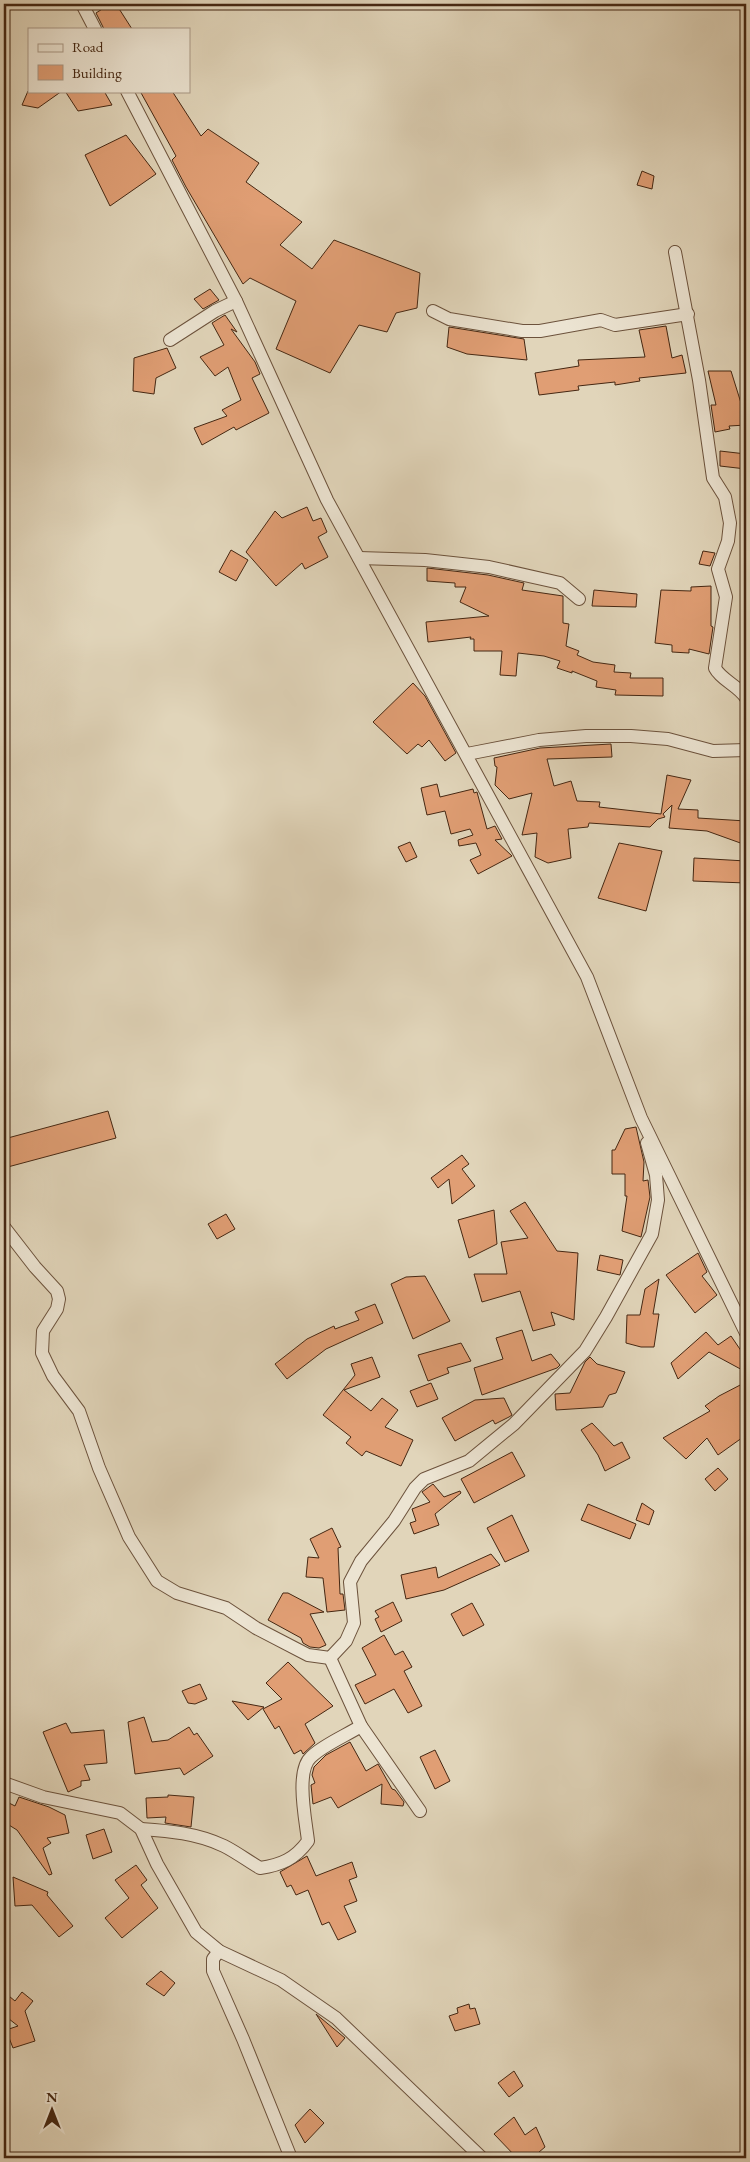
<svg xmlns="http://www.w3.org/2000/svg" width="750" height="2162" viewBox="0 0 750 2162" font-family="'EB Garamond',serif">
  <style>
    .building { fill: #e09e74; stroke: #452712 }
    .lines { fill: none; stroke-linecap: round; stroke-linejoin: round }
    .minor-casing { stroke: #6c523c; stroke-width: 14 }
    .minor { stroke: #ece4d2; stroke-width: 12 }
  </style>
  <rect width="100%" height="100%" fill="#e1d5ba"/>
  <filter id="stains"><feTurbulence type="fractalNoise" baseFrequency=".004" numOctaves="4"/><feColorMatrix values="0 0 0 0 .2 0 0 0 0 .09 0 0 0 0 .02 0 0 0 .5 -.17"/></filter>
  <radialGradient id="worn" r=".72"><stop offset=".6" stop-color="#630" stop-opacity="0"/><stop offset="1" stop-color="#630" stop-opacity=".3"/></radialGradient>
  <!-- building -->
  <g class="building">
    <path d="M110,4h6l16,25h-28l-8,-16z"/>
    <path d="M28,91h34l-24,17 -16,-3z"/>
    <path d="M65,91h39l8,14 -34,6z"/>
    <path d="M140,91h32l29,45 7,-7 51,34 -13,19 56,40 -22,23 32,24 22,-29 86,33 -3,35 -21,5 -9,19 -28,-7 -29,48 -54,-24 20,-48 -46,-23 -7,6 -57,-97 -14,-27 4,-4z"/>
    <path d="M126,135l30,39 -46,32 -25,-51z"/>
    <path d="M642,171l12,5 -2,13 -15,-4z"/>
    <path d="M210,289l9,11 -16,9 -9,-10z"/>
    <path d="M225,315l12,17 -6,-3 24,33 5,12 -8,4 17,35 -33,17 -2,-3 -32,18 -8,-17 33,-12 -5,-6 19,-10 -13,-33 -13,9 -15,-19 24,-12 -12,-22z"/>
    <path d="M666,326l6,32 10,-3 4,18 -47,5 1,3 -25,4v-3l-37,4 1,4 -40,5 -4,-22 44,-7 -1,-6 67,-3 -6,-27z"/>
    <path d="M449,327l75,12 3,21 -60,-6 -20,-7z"/>
    <path d="M167,348l9,20 -20,10 -2,16 -21,-3 1,-33z"/>
    <path d="M708,371h23l10,32h5v22l-17,1 1,3 -15,3 -4,-27h5z"/>
    <path d="M720,451l26,3v15l-26,-3z"/>
    <path d="M307,507l6,14 8,-3 6,14 -9,5 10,20 -23,12 -3,-6 -26,23 -30,-34 29,-41 7,7z"/>
    <path d="M231,550l17,10 -12,21 -17,-9z"/>
    <path d="M703,551l12,2 -5,13 -11,-2z"/>
    <path d="M427,568l61,7 36,8 -2,7 41,6v27l6,1 -3,22 13,5 -2,4 16,7 22,3 -1,7 17,1 -1,5h33v18l-48,-1 1,-5 -20,-3 1,-6 -25,-10v2l-15,-5 3,-7 -16,-5 -26,-3 -2,23 -16,-1 2,-24h-28v-12h-4l1,-2 -43,5 -2,-20 63,-6 -29,-14 6,-15h-11v-4l-28,-2z"/>
    <path d="M711,586v40l2,1 -4,27 -20,-5v4l-17,-1v-7l-17,-2 6,-53 30,1v-4z"/>
    <path d="M594,590l43,4 -1,13 -44,-1z"/>
    <path d="M413,683l12,13 31,57 -11,8 -16,-21 -7,7 -4,-3 -11,10 -34,-32z"/>
    <path d="M611,744l1,13 -65,2 7,27 17,-5 6,20 23,1 -1,5 62,7 6,-39 24,5 -13,29 20,1v8l48,3v24l-39,-14 -38,-3 3,-23 -9,9 2,3 -7,2 -8,8 -61,-4 -1,4 -20,2 3,29 -23,5 -13,-6 2,-24 -15,2 10,-42 -23,6 -14,-14 2,-18 -2,-1 -1,-8 46,-10z"/>
    <path d="M437,784l3,13 33,-8 1,4 3,-1 10,37 8,-3 7,13 -7,1 17,16 -34,18 -8,-14 11,-5 -5,-12 -17,3 -1,-6 15,-5 -3,-6 -19,5 -6,-23 -18,4 -6,-27z"/>
    <path d="M410,842l7,15 -11,5 -8,-15z"/>
    <path d="M619,843l43,8 -16,60 -48,-13z"/>
    <path d="M694,858l52,3v22l-53,-2z"/>
    <path d="M108,1111l8,27 -112,30v-29z"/>
    <path d="M636,1127l8,35 -1,19 5,-1 2,17 -9,40 -19,-6 5,-35h-2v-22h-13v-24h3l10,-21z"/>
    <path d="M462,1155l7,9 -7,5 13,17 -23,18 -3,-25 -11,9 -7,-10z"/>
    <path d="M525,1202l32,49 21,2 -4,67 -23,-8 4,13 -22,6 -13,-40 -38,11 -8,-28h33l-6,-32 27,-4 -18,-27z"/>
    <path d="M494,1210l3,34 -28,14 -11,-38z"/>
    <path d="M226,1214l9,15 -18,10 -9,-15z"/>
    <path d="M698,1253l9,19 -5,4 15,19 -22,18 -29,-38z"/>
    <path d="M600,1255l23,5 -3,15 -23,-5z"/>
    <path d="M425,1276l25,45 -37,18 -22,-55 15,-7z"/>
    <path d="M659,1279l-6,35h6l-5,33h-13l-15,-4 1,-28h13l5,-26z"/>
    <path d="M375,1304l8,19 -57,26 -39,30 -12,-15 32,-25 27,-13 1,3 24,-9 -4,-8z"/>
    <path d="M522,1330l10,31 19,-7 9,11 -3,3 -75,27 -8,-27 29,-9 -7,-21z"/>
    <path d="M706,1332l12,13 13,-9 15,22v14l-37,-20 -31,27 -7,-16z"/>
    <path d="M461,1343l10,18 -24,7 2,5 -21,8 -10,-26z"/>
    <path d="M372,1357l8,20 -36,13 27,21 11,-13 16,12 -13,17 28,13 -12,26 -35,-15 -4,5 -16,-13 5,-6 -28,-22 32,-40 -4,-11z"/>
    <path d="M590,1357l7,7 28,8 -9,21 -7,2 -6,12 -47,3 -1,-16 15,-1 15,-31z"/>
    <path d="M746,1382v53l-28,20 -11,-17 -21,21 -23,-21 47,-27 -5,-5 14,-10z"/>
    <path d="M431,1383l7,16 -21,8 -7,-16z"/>
    <path d="M504,1398l8,17 -3,2 -14,7 -2,-4 -38,21 -13,-23 33,-18z"/>
    <path d="M592,1423l22,23 8,-4 8,16 -25,13 -7,-16 -17,-25z"/>
    <path d="M512,1452l13,24 -51,27 -13,-24z"/>
    <path d="M718,1468l10,11 -13,12 -10,-12z"/>
    <path d="M433,1484l11,13 16,-6 1,2 -26,21 4,11 -25,9 -4,-11 6,-2 -4,-12 18,-7 -8,-10z"/>
    <path d="M642,1503l12,8 -5,14 -13,-5z"/>
    <path d="M588,1504l48,20 -6,15 -49,-19z"/>
    <path d="M512,1515l17,36 -24,11 -18,-34z"/>
    <path d="M332,1528l9,19 -3,1 2,46h3l2,16 -18,2 -4,-34 -17,-1 2,-20 11,1 -9,-19z"/>
    <path d="M491,1554l9,11 -56,25 -38,9 -5,-24 35,-8 2,11z"/>
    <path d="M283,1593h5l36,19 -14,2 16,31 -7,3 -9,-1 -7,-4 -2,-5 -33,-18z"/>
    <path d="M393,1602l9,19 -21,11 -6,-13 4,-2 -4,-6z"/>
    <path d="M472,1603l12,22 -21,11 -12,-22z"/>
    <path d="M384,1635l11,20 8,-4 9,16 -8,4 18,35 -14,7 -14,-24 -29,15 -10,-19 21,-10 -14,-27z"/>
    <path d="M288,1662l45,44 -28,18 10,19 -12,11 -2,-4 -7,4 -15,-28 -4,3 -12,-20 19,-10 -16,-16z"/>
    <path d="M200,1684l7,15 -12,5 -7,-1 -6,-12z"/>
    <path d="M232,1701l32,6 -16,13z"/>
    <path d="M144,1717l8,25 16,-2 21,-13 5,8 3,-2 16,23 -29,19 -4,-7 -45,6 -7,-52z"/>
    <path d="M66,1723l5,10 33,-3 3,33 -23,2 6,15 -9,1v5l-13,6 -25,-60z"/>
    <path d="M350,1742l16,29 12,-7 14,25 3,1 9,12 -1,4 -22,-2 1,-20 -44,24 -7,-11 -18,7 -2,-19 4,-2 -3,-8 2,-8 12,-12z"/>
    <path d="M435,1750l15,31 -15,8 -15,-32z"/>
    <path d="M168,1795l26,2 -3,30 -26,-4 1,-6 -19,1 -1,-20 22,-1z"/>
    <path d="M19,1797l30,10 16,8 4,18 -22,5 4,5 -8,5 9,26 -3,1 -32,-45 -13,-8v-10l5,-9 6,3z"/>
    <path d="M104,1829l8,23 -19,7 -7,-24z"/>
    <path d="M307,1856l9,20 36,-14 5,15 -8,3 8,21 -13,5 12,26 -18,8 -9,-18 -7,3 -14,-35 -12,5 -5,-10 -4,2 -7,-15z"/>
    <path d="M136,1865l11,15 -6,5 17,23 -36,30 -17,-20 24,-20 -14,-18z"/>
    <path d="M13,1877l35,15 -1,3 26,31 -14,11 -27,-32 -17,1z"/>
    <path d="M161,1971l14,12 -11,13 -18,-12z"/>
    <path d="M4,1992l11,9 7,-9 11,9 -8,10 10,30 -22,7 -7,-18 12,-4 -14,-11z"/>
    <path d="M469,2004l1,5 5,-1 5,16 -25,7 -6,-15 9,-3 -1,-5z"/>
    <path d="M316,2014l29,24 -8,9z"/>
    <path d="M514,2071l9,15 -14,11 -11,-14z"/>
    <path d="M310,2109l14,14 -19,20 -10,-18z"/>
    <path d="M514,2117l11,18 11,-8 9,20 -13,11h-15l-23,-24z"/>
  </g>
  <g class="lines">
    <!-- minor casing -->
    <g class="minor-casing">
      <g id="minor">
        <path d="M82,4l13,25"/>
        <path d="M127,91l109,210 91,199 260,477 54,141 105,215"/>
        <path d="M675,252l24,128 14,98 12,19 5,26 -2,18 -10,28 8,28 -11,71c6,12 24,18 31,30"/>
        <path d="M433,311l16,8 73,12h18l61,-11 14,5 73,-11"/>
        <path d="M170,340l45,-29 21,-10"/>
        <path d="M359,558l66,2 64,7 71,16 19,16"/>
        <path d="M467,754l72,-14 47,-4h45l37,3 45,12 33,-1"/>
        <path d="M4,1227l31,40 22,24 2,8 -2,10 -14,22 -1,22 11,23 26,35 20,57 30,69 28,44 20,12 49,15 30,20 52,27 22,3 16,-17 8,-18 -4,-41 11,-21 33,-40 21,-33 9,-9 45,-18 45,-37 71,-73 21,-34 46,-83 6,-34 -2,-25 -9,-32"/>
        <path d="M330,1658l31,68 59,85"/>
        <path d="M4,1783l39,14 77,16 21,16 16,35 39,68 23,19 62,29 55,38 146,140"/>
        <path d="M141,1829c28,2 56,4 83,17 12,6 24,15 36,22 21,-3 35,-9 48,-27 -2,-19 -13,-70 3,-84 12,-12 36,-22 50,-31"/>
        <path d="M219,1951l-6,8v12l30,68 48,119"/>
      </g>
    </g>
    <!-- minor -->
    <use href="#minor" class="minor"/>
  </g>
  <!-- margin -->
  <rect width="750" height="2162" fill="none" stroke="#e1d5ba" stroke-width="20"/>
  <rect x="5" y="5" width="740" height="2152" fill="none" stroke="#452712" stroke-width="2.5"/>
  <rect x="10" y="10" width="730" height="2142" fill="none" stroke="#452712"/>
  <!-- legend -->
  <rect x="28" y="28" width="162" height="65" fill="#ece4d2" stroke="#a99885"/>
  <rect x="38" y="44" width="25" height="8" fill="#ece4d2" stroke="#a99885"/>
  <text x="72" y="52" font-size="15" fill="#452712">Road</text>
  <rect x="38" y="65" width="25" height="15" fill="#e09e74" stroke="#a99885"/>
  <text x="72" y="78" font-size="15" fill="#452712">Building</text>
  <!-- north arrow -->
  <g transform="translate(52 2110)" stroke="#ece4d2" stroke-width="4" paint-order="stroke">
  <path d="M0-4L9 19L0 12L-9 19Z" fill="#452712"/>
  <text y="-8" font-size="14" font-weight="bold" text-anchor="middle" fill="#452712">N</text>
  </g>
  <rect width="100%" height="100%" filter="url(#stains)"/>
  <rect width="100%" height="100%" fill="url(#worn)"/>
</svg>
